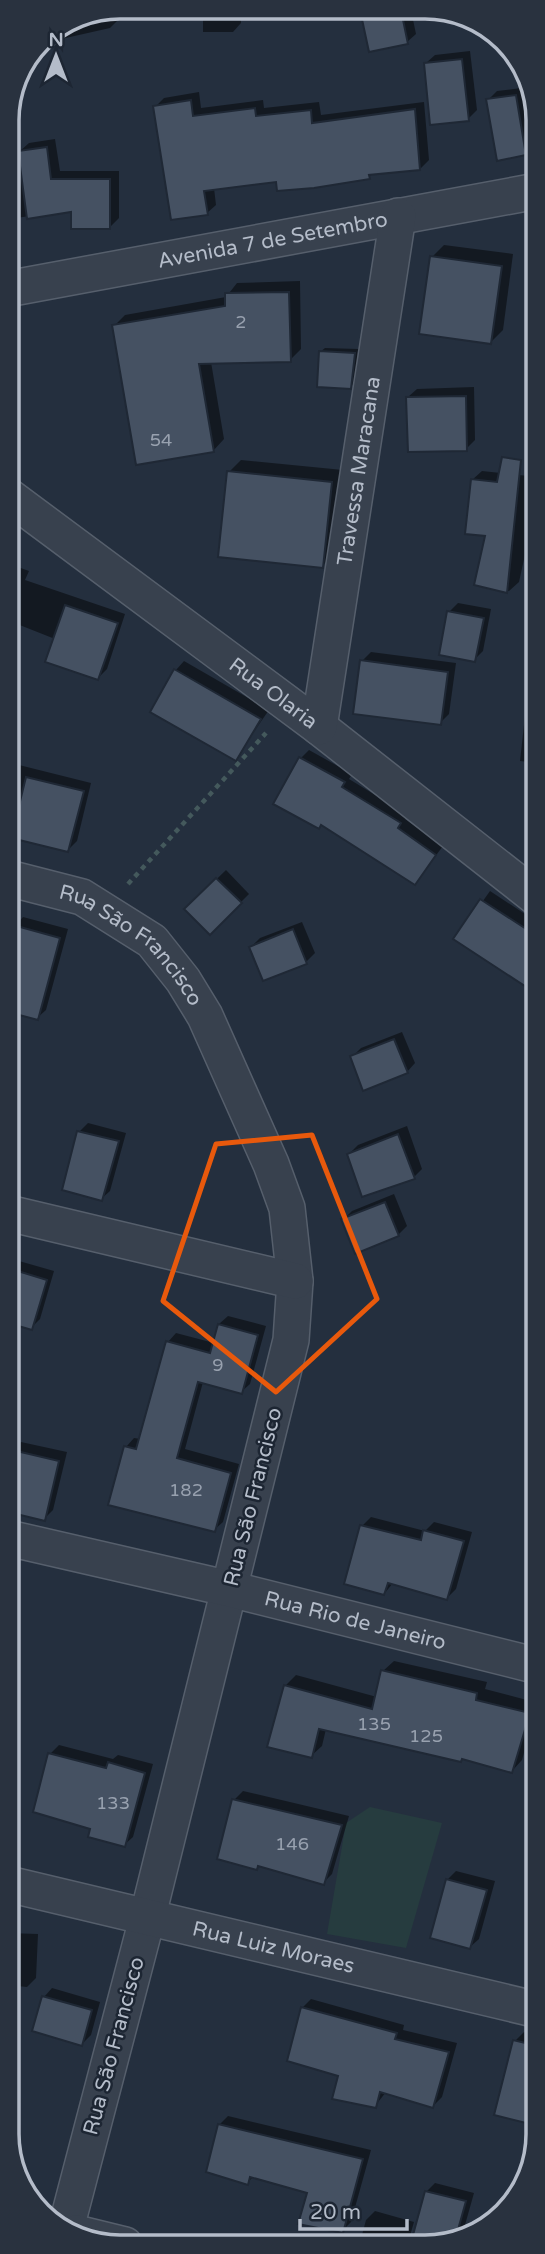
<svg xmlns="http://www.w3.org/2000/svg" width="545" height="2254" viewBox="0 0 545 2254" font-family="'Varela Round',sans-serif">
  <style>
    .green { fill: #263c3f }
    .shadow { fill: #0007 }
    .building { fill: #455162; stroke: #1f2835; stroke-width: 2 }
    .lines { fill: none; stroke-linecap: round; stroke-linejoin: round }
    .minor-casing { stroke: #565f6c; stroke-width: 38 }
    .path { stroke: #44595c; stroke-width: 4.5; stroke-dasharray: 5 5; stroke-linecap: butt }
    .minor { stroke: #38414e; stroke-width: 35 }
    .marked { fill: none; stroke: #e8590c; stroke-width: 5; stroke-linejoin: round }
    .labels { text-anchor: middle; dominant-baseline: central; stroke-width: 5; stroke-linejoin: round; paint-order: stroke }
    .number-label { font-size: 18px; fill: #98a1af }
    .street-label { font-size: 21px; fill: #b4bcc9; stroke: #1d2633 }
    .rim { fill: none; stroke: #b4bcc9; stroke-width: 3.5 }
  </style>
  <rect width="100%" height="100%" fill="#242f3e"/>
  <!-- green -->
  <path class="green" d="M370,1807l72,16 -36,125 -79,-14 19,-111z"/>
  <!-- shadow -->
  <g class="shadow">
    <path d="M119,8v11l-9,9 -71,16 2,-4z"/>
    <path d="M203,8h38v15l-8,9h-30z"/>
    <path d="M362,10h49l5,24 -9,8 -37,8z"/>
    <path d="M37,47l3,12 -12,9z"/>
    <path d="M470,51l7,59 -9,9 -42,-56 9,-8z"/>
    <path d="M529,87l8,18v40l-11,9 -38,-54 9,-9z"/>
    <path d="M199,92l2,16 62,-8 1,8 55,-6 2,13 103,-13 5,58 -9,9 -46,3 -5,5 -91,3 -64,8 2,17 -9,8 -52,-106 9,-9z"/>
    <path d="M55,139l5,32h59v47l-9,9 -38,-17 -63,9 5,26 -7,6v-84l15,-3 -2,-13 9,-8z"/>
    <path d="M444,245l69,9 -10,76 -12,12 -59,-85z"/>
    <path d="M300,281l1,68 -11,11 -79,2 13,77 -11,12 -99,-125 11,-11 101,-18 11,-14z"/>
    <path d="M325,348l33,1 -3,34 -5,4 -30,-35z"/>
    <path d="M474,387l1,53 -9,9 -58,-52 9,-8z"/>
    <path d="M241,460l102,10 -9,84 -12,12 -93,-94z"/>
    <path d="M482,471l55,6v65l-9,-1 -9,41 -10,9 -33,-7 11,-50 -15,-54z"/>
    <path d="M7,563l22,8 -4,9 100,34 -18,55 -9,9 -43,-39 -48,-19z"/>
    <path d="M458,603l33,6 -8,42 -9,9 -25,-48z"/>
    <path d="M371,652l85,11 -7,51 -9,9 -78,-62z"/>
    <path d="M184,661l85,49 -34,49 -83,-47 24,-42z"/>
    <path d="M535,698l2,1v64l-17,-2 6,-54z"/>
    <path d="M309,750l43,24 -3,5 59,36 -3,4 38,27 -21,28 -100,-50 -21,-66z"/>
    <path d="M7,762l84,21 -14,58 -9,9 -60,-15z"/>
    <path d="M226,870l23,24 -39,39 -24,-24z"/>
    <path d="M490,891l47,31v12l-4,7 4,2v66l-8,-5 8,-12 -81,-53z"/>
    <path d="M23,917l45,12 -22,81 -9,8 -29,-7v-84l5,2z"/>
    <path d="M302,922l13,31 -9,9 -55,-15 9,-9z"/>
    <path d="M402,1032l13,31 -8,9 -55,-15 9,-9z"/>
    <path d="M88,1123l38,10 -16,58 -9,8 -22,-67z"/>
    <path d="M407,1126l15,43 -8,8 -65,-23 9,-9z"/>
    <path d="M394,1194l13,32 -9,9 -55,-15 9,-9z"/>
    <path d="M19,1261l35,10 -14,48 -9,9 -23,-7v-43l2,-8z"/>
    <path d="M228,1316l38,10 -16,58 -9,8 -38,-10 -18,67 54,15 -16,58 -9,8 -88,-83 8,-9 7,1 27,-97 8,-9 38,10 5,-19z"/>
    <path d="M21,1442l46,10 -14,58 -9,9 -36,-9v-40l4,-19z"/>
    <path d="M371,1517l54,14 9,-9 38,10 -16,57 -9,9 -54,-15 -9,11 -22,-68z"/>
    <path d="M394,1661l93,21 -2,7 53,14 -16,57 -10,11 -49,-14 -137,-28 -4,17 -11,10 -26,-70 11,-11 81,22 6,-26z"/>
    <path d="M59,1745l54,14 5,-4 35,9 -20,73 -9,8 -32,-17 -42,-74z"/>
    <path d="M243,1791l106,25 -17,58 -9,9 -63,-19 -4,4 -22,-68z"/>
    <path d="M456,1871l39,10 -16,58 -9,8 -23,-67z"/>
    <path d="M8,1933l30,1 -2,44 -9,9 -19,-2z"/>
    <path d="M52,1988l48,14 -9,33 -9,9 -38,-47z"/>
    <path d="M311,1999l93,26 -1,5 54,13 -15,54 -9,9 -47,-14 -11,14 -35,-31 -38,-67z"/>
    <path d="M524,2032l14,3v89l-23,-83z"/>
    <path d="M228,2116l143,34 -20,72 -9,9 -33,-39 -55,-16 -7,7 -28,-58z"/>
    <path d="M435,2183l39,10 -9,32 10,2 -35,19 -14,-54z"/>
    <path d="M375,2211l39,11 -7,24h-48l7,-26z"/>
  </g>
  <!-- building -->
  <g class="building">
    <path d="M360,10h41l7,34 -39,8z"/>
    <path d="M462,59l7,62 -39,4 -6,-62z"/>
    <path d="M516,95l10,60 -29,6 -11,-62z"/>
    <path d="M191,100l2,16 62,-8 1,8 55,-6 1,13 103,-14 5,61 -51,5 1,4 -56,9 -37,3 -1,-9 -72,9 4,24 -37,5 -18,-114z"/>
    <path d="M47,147l4,32h59v50h-39v-17l-44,7 -9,-68z"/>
    <path d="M430,256l72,10 -11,78 -72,-10z"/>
    <path d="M289,292l2,70 -92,2 15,88 -78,13 -24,-140 113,-19v-13z"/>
    <path d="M319,351l36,2 -4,36 -34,-2z"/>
    <path d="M466,396l1,55 -59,1 -2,-55z"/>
    <path d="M502,457l19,3 -14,133 -33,-8 11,-49 -20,-2 6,-55 26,3z"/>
    <path d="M227,471l105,11 -9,86 -105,-11z"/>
    <path d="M65,605l53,18 -20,57 -53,-18z"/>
    <path d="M447,611l37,7 -9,44 -36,-7z"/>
    <path d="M360,660l88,12 -7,53 -88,-11z"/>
    <path d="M174,669l87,50 -25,42 -86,-49z"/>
    <path d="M299,757l46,25 -3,5 59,36 -3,5 38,27 -21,30 -94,-60 -2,4 -46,-25z"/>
    <path d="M26,777l58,14 -16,61 -57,-14z"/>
    <path d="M216,878l26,25 -32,32 -26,-26z"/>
    <path d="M480,899l57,37v58l-84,-55z"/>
    <path d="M13,925l47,13 -22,82 -30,-8v-68z"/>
    <path d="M293,929l14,35 -44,17 -14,-34z"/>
    <path d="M394,1039l14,34 -45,18 -13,-35z"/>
    <path d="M77,1131l42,10 -17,60 -40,-11z"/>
    <path d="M398,1134l17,45 -53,18 -15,-43z"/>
    <path d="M385,1202l14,34 -44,18 -14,-35z"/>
    <path d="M8,1268l39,12 -15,50 -24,-7z"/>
    <path d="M218,1324l40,11 -16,59 -44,-12 -21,76 54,15 -16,59 -107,-27 16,-59 12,3 30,-108 44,12z"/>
    <path d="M8,1449l51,12 -14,60 -37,-9z"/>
    <path d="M360,1525l61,15 2,-10 41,11 -17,59 -59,-17 -4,12 -40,-11z"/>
    <path d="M381,1670l96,23 -1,7 54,13 -18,60 -50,-14 -1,3 -142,-33 -7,29 -45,-11 17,-62 88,24z"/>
    <path d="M48,1753l58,15 2,-6 37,11 -20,74 -37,-10 2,-8 -57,-17z"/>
    <path d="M232,1799l110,26 -18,60 -66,-19 -1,4 -40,-11z"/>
    <path d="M446,1879l41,11 -17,59 -40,-11z"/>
    <path d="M42,1996l50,14 -10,36 -50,-15z"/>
    <path d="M301,2007l96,26 -2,6 54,13 -16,56 -53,-16 -4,16 -44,-9 6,-23 -51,-15z"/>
    <path d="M513,2040l25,6v80l-44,-11z"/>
    <path d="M218,2124l145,35 -20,74 -45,-9 9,-31 -57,-16 -2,8 -42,-13z"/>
    <path d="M425,2191l41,10 -10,36 -16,9h-30z"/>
  </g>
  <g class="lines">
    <!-- minor casing -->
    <g class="minor-casing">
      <g id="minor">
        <path id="s1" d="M7,289l530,-98"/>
        <path id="s2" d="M7,495l312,232 218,171"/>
        <path id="s3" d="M319,727l79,-511"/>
        <path id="s4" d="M8,878l74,19 70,44 31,39 22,36 66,148 16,44 8,73 -4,59 -144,579 -81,309"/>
        <path d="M8,1213l287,68"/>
        <path id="s5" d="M8,1538l222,51 308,77"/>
        <path id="s6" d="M8,1884l530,126"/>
        <path d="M76,2233l49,12"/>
      </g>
    </g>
    <!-- path -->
    <path class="path" d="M128,884l138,-151"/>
    <!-- minor -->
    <use href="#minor" class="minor"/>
  </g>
  <!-- marked area -->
  <path class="marked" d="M312,1135l65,164 -101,93 -113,-91 53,-157z"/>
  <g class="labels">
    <!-- number labels -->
    <g class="number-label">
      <text x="241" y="322">2</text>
      <text x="161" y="440">54</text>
      <text x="218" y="1365">9</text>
      <text x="186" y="1490">182</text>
      <text x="374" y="1724">135</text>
      <text x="426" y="1736">125</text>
      <text x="113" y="1803">133</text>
      <text x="292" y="1844">146</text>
    </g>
    <!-- street labels -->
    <g class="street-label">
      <text stroke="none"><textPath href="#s1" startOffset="270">Avenida 7 de Setembro</textPath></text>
      <text stroke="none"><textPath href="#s3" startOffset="259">Travessa Maracana</textPath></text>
      <text stroke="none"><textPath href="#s2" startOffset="332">Rua Olaria</textPath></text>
      <text stroke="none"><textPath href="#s4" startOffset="145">Rua São Francisco</textPath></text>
      <text transform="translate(253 1497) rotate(-76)">Rua São Francisco</text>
      <text stroke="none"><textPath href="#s5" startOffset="357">Rua Rio de Janeiro</textPath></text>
      <text stroke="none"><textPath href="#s6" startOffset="273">Rua Luiz Moraes</textPath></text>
      <text transform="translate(114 2046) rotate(-75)">Rua São Francisco</text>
    </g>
  </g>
  <!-- crop -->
  <path d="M0 0H545V2254H0ZM120 19H425A101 101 0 0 1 526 120V2134A101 101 0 0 1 425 2235H120A101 101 0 0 1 19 2134V120A101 101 0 0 1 120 19Z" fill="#29323f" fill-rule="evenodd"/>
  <path class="rim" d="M120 19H425A101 101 0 0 1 526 120V2134A101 101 0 0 1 425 2235H120A101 101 0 0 1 19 2134V120A101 101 0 0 1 120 19Z"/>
  <!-- north arrow -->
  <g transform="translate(56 56)" stroke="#1d2633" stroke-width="5" paint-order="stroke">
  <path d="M0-5L12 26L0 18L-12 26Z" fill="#b4bcc9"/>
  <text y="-10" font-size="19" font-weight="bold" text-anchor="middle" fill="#b4bcc9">N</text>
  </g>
  <!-- scale -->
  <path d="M300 2219v10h107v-10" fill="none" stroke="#b4bcc9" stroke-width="3.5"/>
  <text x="310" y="2219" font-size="21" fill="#b4bcc9" stroke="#1d2633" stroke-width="5" paint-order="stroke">20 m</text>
</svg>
